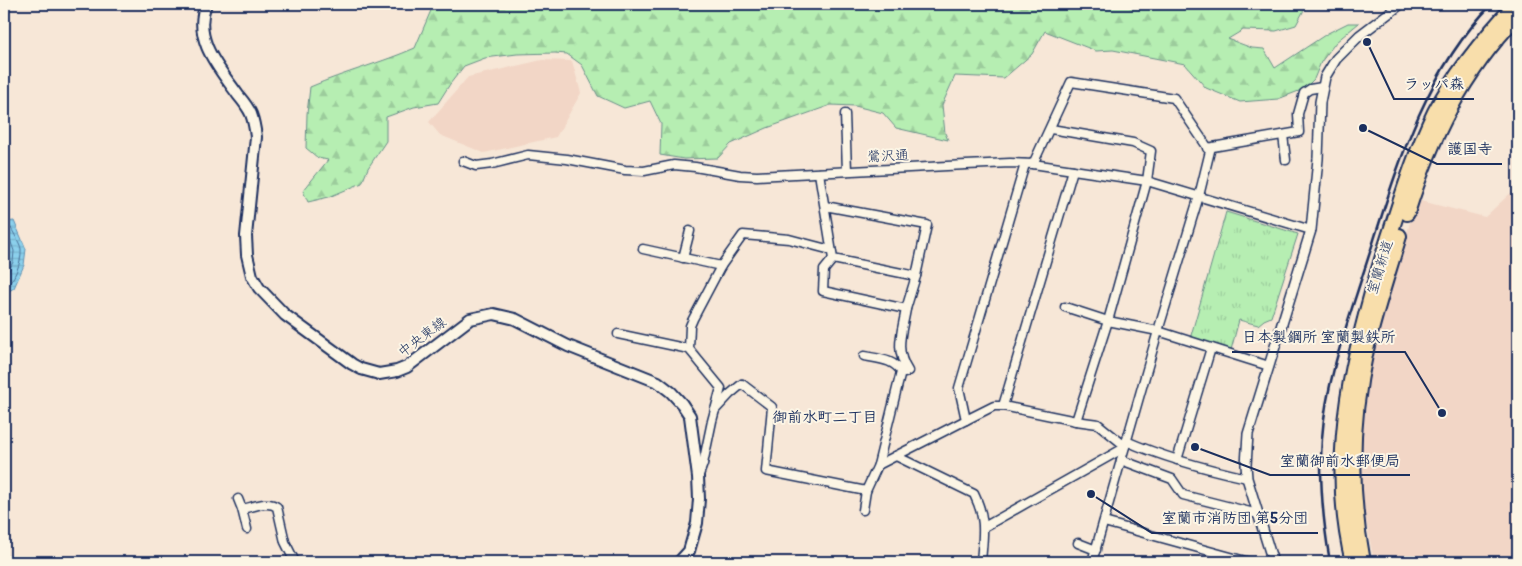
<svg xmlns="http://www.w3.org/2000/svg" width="1522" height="566" viewBox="0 0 1522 566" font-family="Pangolin,'Klee One',sans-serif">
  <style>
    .built { fill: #f2d6c6 }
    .grass { fill: url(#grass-tufts); stroke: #688e88 }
    .forest { fill: url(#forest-firs); stroke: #688e88 }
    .water { fill: url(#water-rules); stroke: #5e90b3 }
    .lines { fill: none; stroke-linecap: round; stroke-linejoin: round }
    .shore { stroke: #486f97; stroke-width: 1 }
    .minor-casing { stroke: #1b2f5e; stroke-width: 11 }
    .tertiary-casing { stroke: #1b2f5e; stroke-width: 12 }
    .secondary-casing { stroke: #1b2f5e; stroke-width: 14 }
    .motorway-casing { stroke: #1b2f5e; stroke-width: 18 }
    .minor { stroke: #fcf5e5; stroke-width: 8 }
    .tertiary { stroke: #fcf5e5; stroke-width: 9 }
    .secondary { stroke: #fcf5e5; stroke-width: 10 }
    .motorway { stroke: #f8deab; stroke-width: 14 }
    .rail { stroke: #1b2f5e; stroke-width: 2.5 }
    .labels { text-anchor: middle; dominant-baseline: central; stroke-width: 4; stroke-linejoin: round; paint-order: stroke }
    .street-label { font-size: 14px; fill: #1b2f5e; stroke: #fcf5e5 }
    .neighbourhood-label { font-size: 15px; font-weight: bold; fill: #1b2f5e; stroke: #fcf5e5 }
    .leader { fill: none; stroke: #1b2f5e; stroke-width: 2 }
    .callout-dot { fill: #1b2f5e; stroke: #fcf5e5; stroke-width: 2 }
    .callout-label { font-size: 15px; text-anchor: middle; font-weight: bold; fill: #1b2f5e; stroke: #fcf5e5; stroke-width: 4; stroke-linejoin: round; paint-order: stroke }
  </style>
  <defs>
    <pattern id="grass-tufts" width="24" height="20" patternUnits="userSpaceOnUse" patternTransform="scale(1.25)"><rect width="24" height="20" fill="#b6eeb2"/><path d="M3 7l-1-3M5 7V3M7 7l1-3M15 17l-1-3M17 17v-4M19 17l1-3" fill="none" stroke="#9ccc9c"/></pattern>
    <pattern id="forest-firs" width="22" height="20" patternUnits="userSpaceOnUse" patternTransform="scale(1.25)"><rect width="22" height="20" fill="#b6eeb2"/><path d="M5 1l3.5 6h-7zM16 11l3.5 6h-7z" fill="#9ccc9c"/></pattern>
    <pattern id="water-rules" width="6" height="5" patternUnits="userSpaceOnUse" patternTransform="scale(1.25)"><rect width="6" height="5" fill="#8bd0ec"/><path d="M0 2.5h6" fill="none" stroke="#77b3cd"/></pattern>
  </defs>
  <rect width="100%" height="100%" fill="#f7e7d7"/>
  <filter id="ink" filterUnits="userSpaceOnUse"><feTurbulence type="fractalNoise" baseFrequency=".02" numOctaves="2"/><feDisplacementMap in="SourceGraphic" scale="10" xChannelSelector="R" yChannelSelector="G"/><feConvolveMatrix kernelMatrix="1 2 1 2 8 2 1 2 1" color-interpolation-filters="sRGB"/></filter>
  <g filter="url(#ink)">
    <!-- built -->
    <g class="built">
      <path d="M542,60l30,1 9,32 -25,44 -72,16 -44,-18 -11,-13 39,-45z"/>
      <path d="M1518,186v376h-144l-16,-84 14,-131 45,-147 68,17z"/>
    </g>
    <!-- grass -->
    <path class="grass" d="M1226,212l72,22 -27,83 -7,3 -6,5 -19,-5 -8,30 -41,-11z"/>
    <!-- forest -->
    <path class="forest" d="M439,4h861l4,6 -8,15 -20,6 -33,-1 -15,9 24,9 12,1 11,19 53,-35 20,-10h11l-23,19 -15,20 -7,17 -10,10 -26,10 -38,3 -34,-14 -21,-24 -72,-14 -17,1 -51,-20 -13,23 -28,24 -49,-2 -13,29 3,28 3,7 -52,-12 -13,-15 -28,-7 -24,-1 -64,23 -36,16 -13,14 -34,1 -24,-4 1,-31 -11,-23 -26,7 -26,-12 -16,-31 -15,-11 -12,-1 -38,1 -32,4 -21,8 -14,18 -12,19 -24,4 -28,10v24l-18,27 -6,15 -33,14 -21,5 -5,-11 25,-31 -10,-2 -12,-10 1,-34 3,-27c35,-15 71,-24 105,-39l17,-40z"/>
    <!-- water -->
    <path class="water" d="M14,221l12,28 -2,16 -10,23 -10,6v-72z"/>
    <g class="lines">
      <!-- shore -->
      <g class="shore">
        <path d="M4,227l7,1c3,6 9,15 10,21 1,13 -7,33 -17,39"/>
        <path d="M4,233l4,1 6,17 -1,11 -9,19"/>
      </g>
      <!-- minor casing -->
      <g class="minor-casing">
        <g id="minor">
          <path d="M845,114l2,57"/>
          <path d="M1051,129l82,14 18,8 -4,30 -39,140 -32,100"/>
          <path d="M1283,135l3,25"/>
          <path d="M1207,148l92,-16 -1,-18 6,-21 6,-4 12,-2"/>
          <path d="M463,161l13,5 16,-2 36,-9 39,4 58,11 19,1 30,-6 21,2 45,8 17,1 209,-11 44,-2 23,1 114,17 164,49"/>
          <path d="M1033,164l38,-82 103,16 36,53 -11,45 -41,135 -66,231"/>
          <path d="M819,173l14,86 83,17"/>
          <path d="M825,206l102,19 -11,51 -10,33 -83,-18 1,-21 9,-11"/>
          <path d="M643,249l78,17"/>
          <path d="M683,258l7,-27"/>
          <path d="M1065,307l43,14 50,10 111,35"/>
          <path d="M618,334l71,15 32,39 -9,33 -9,43 -4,11"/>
          <path d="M689,349l1,-23 3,-7 28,-53 22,-31 46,4 42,11"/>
          <path d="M864,356c15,3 30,3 38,17h3l3,-2c-14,-22 -6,-38 -2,-62"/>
          <path d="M1003,406l70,-236"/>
          <path d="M715,410l15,-16 12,-10 30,23 -6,64 100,20 12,-26 23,-93"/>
          <path d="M966,420l28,-14h9l73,15 22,3 27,22"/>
          <path d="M1126,441c39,17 80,28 121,37"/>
          <path d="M896,456l78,38c13,27 9,40 7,68"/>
          <path d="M1121,460l51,19 11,16 75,19"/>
          <path d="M1177,460l34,-112"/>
          <path d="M878,465l88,-45 -7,-32 66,-224"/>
          <path d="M238,499l4,10 5,20"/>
          <path d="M242,509c11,-2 26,-9 35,-2l8,35 10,20"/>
          <path d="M863,510l3,-19"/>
          <path d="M1104,522l145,40"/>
          <path d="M984,527l140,-79"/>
          <path d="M1078,543l18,7"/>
        </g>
      </g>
      <!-- tertiary casing -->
      <g class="tertiary-casing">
        <path id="tertiary" d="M1273,562l-26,-84 -1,-13 2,-31 63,-204 7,-71 2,-57 5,-25 11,-18 24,-24 41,-31"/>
      </g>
      <!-- secondary casing -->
      <g class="secondary-casing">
        <path id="secondary" d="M206,4c-14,35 13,64 32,91 5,6 10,12 13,19 3,8 4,15 5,23l-10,99 1,19 5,21 7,12 26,27 67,49 9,5 18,5 18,-3 10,-4 63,-48 24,-5 21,5 53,27 90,36 13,10 11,12 8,12 8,61 1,22 -2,24 -8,28 -10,11"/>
      </g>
      <!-- motorway casing -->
      <g class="motorway-casing">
        <g id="motorway">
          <path d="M1407,213c24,-76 55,-140 111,-198"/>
          <path d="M1353,562c-27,-109 2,-218 35,-322 14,-43 27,-87 47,-128 21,-40 50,-75 81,-108"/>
          <path d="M1363,562c-14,-71 -13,-141 3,-212 9,-39 22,-77 33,-114"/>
        </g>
      </g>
      <!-- minor -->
      <use href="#minor" class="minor"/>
      <!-- tertiary -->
      <use href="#tertiary" class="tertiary"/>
      <!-- secondary -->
      <use href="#secondary" class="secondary"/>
      <!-- motorway -->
      <use href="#motorway" class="motorway"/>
      <!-- rail -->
      <path class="rail" d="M1330,562c-7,-41 -11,-82 -8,-124 4,-56 24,-111 41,-164 31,-95 57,-197 129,-270"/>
    </g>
  </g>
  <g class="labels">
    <!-- street labels -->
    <g class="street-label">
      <text transform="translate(888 156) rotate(-3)">鶯沢通</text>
      <text transform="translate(1380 267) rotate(-73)">室蘭新道</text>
      <text transform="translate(422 337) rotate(-37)">中央東線</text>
    </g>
    <!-- neighbourhood labels -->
    <g class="neighbourhood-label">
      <text x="825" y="417">御前水町二丁目</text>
    </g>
  </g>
  <!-- callouts -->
  <path class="leader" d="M1367 42L1394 99H1474M1363 128L1437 164H1502M1442 413L1405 352H1232M1195 447L1270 475H1410M1091 494L1152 533H1318"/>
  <g class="callout-dot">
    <circle cx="1367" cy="42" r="5"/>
    <circle cx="1363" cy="128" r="5"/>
    <circle cx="1442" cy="413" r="5"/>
    <circle cx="1195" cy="447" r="5"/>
    <circle cx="1091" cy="494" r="5"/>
  </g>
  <g class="callout-label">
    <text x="1434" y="89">ラッパ森</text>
    <text x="1470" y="154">護国寺</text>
    <text x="1319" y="342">日本製鋼所 室蘭製鉄所</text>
    <text x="1340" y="466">室蘭御前水郵便局</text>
    <text x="1235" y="523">室蘭市消防団 第5分団</text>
  </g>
  <!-- margin -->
  <rect width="1522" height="566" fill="none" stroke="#fcf5e5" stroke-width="20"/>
  <rect x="10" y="10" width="1502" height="546" fill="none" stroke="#1b2f5e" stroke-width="2" filter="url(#ink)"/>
</svg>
